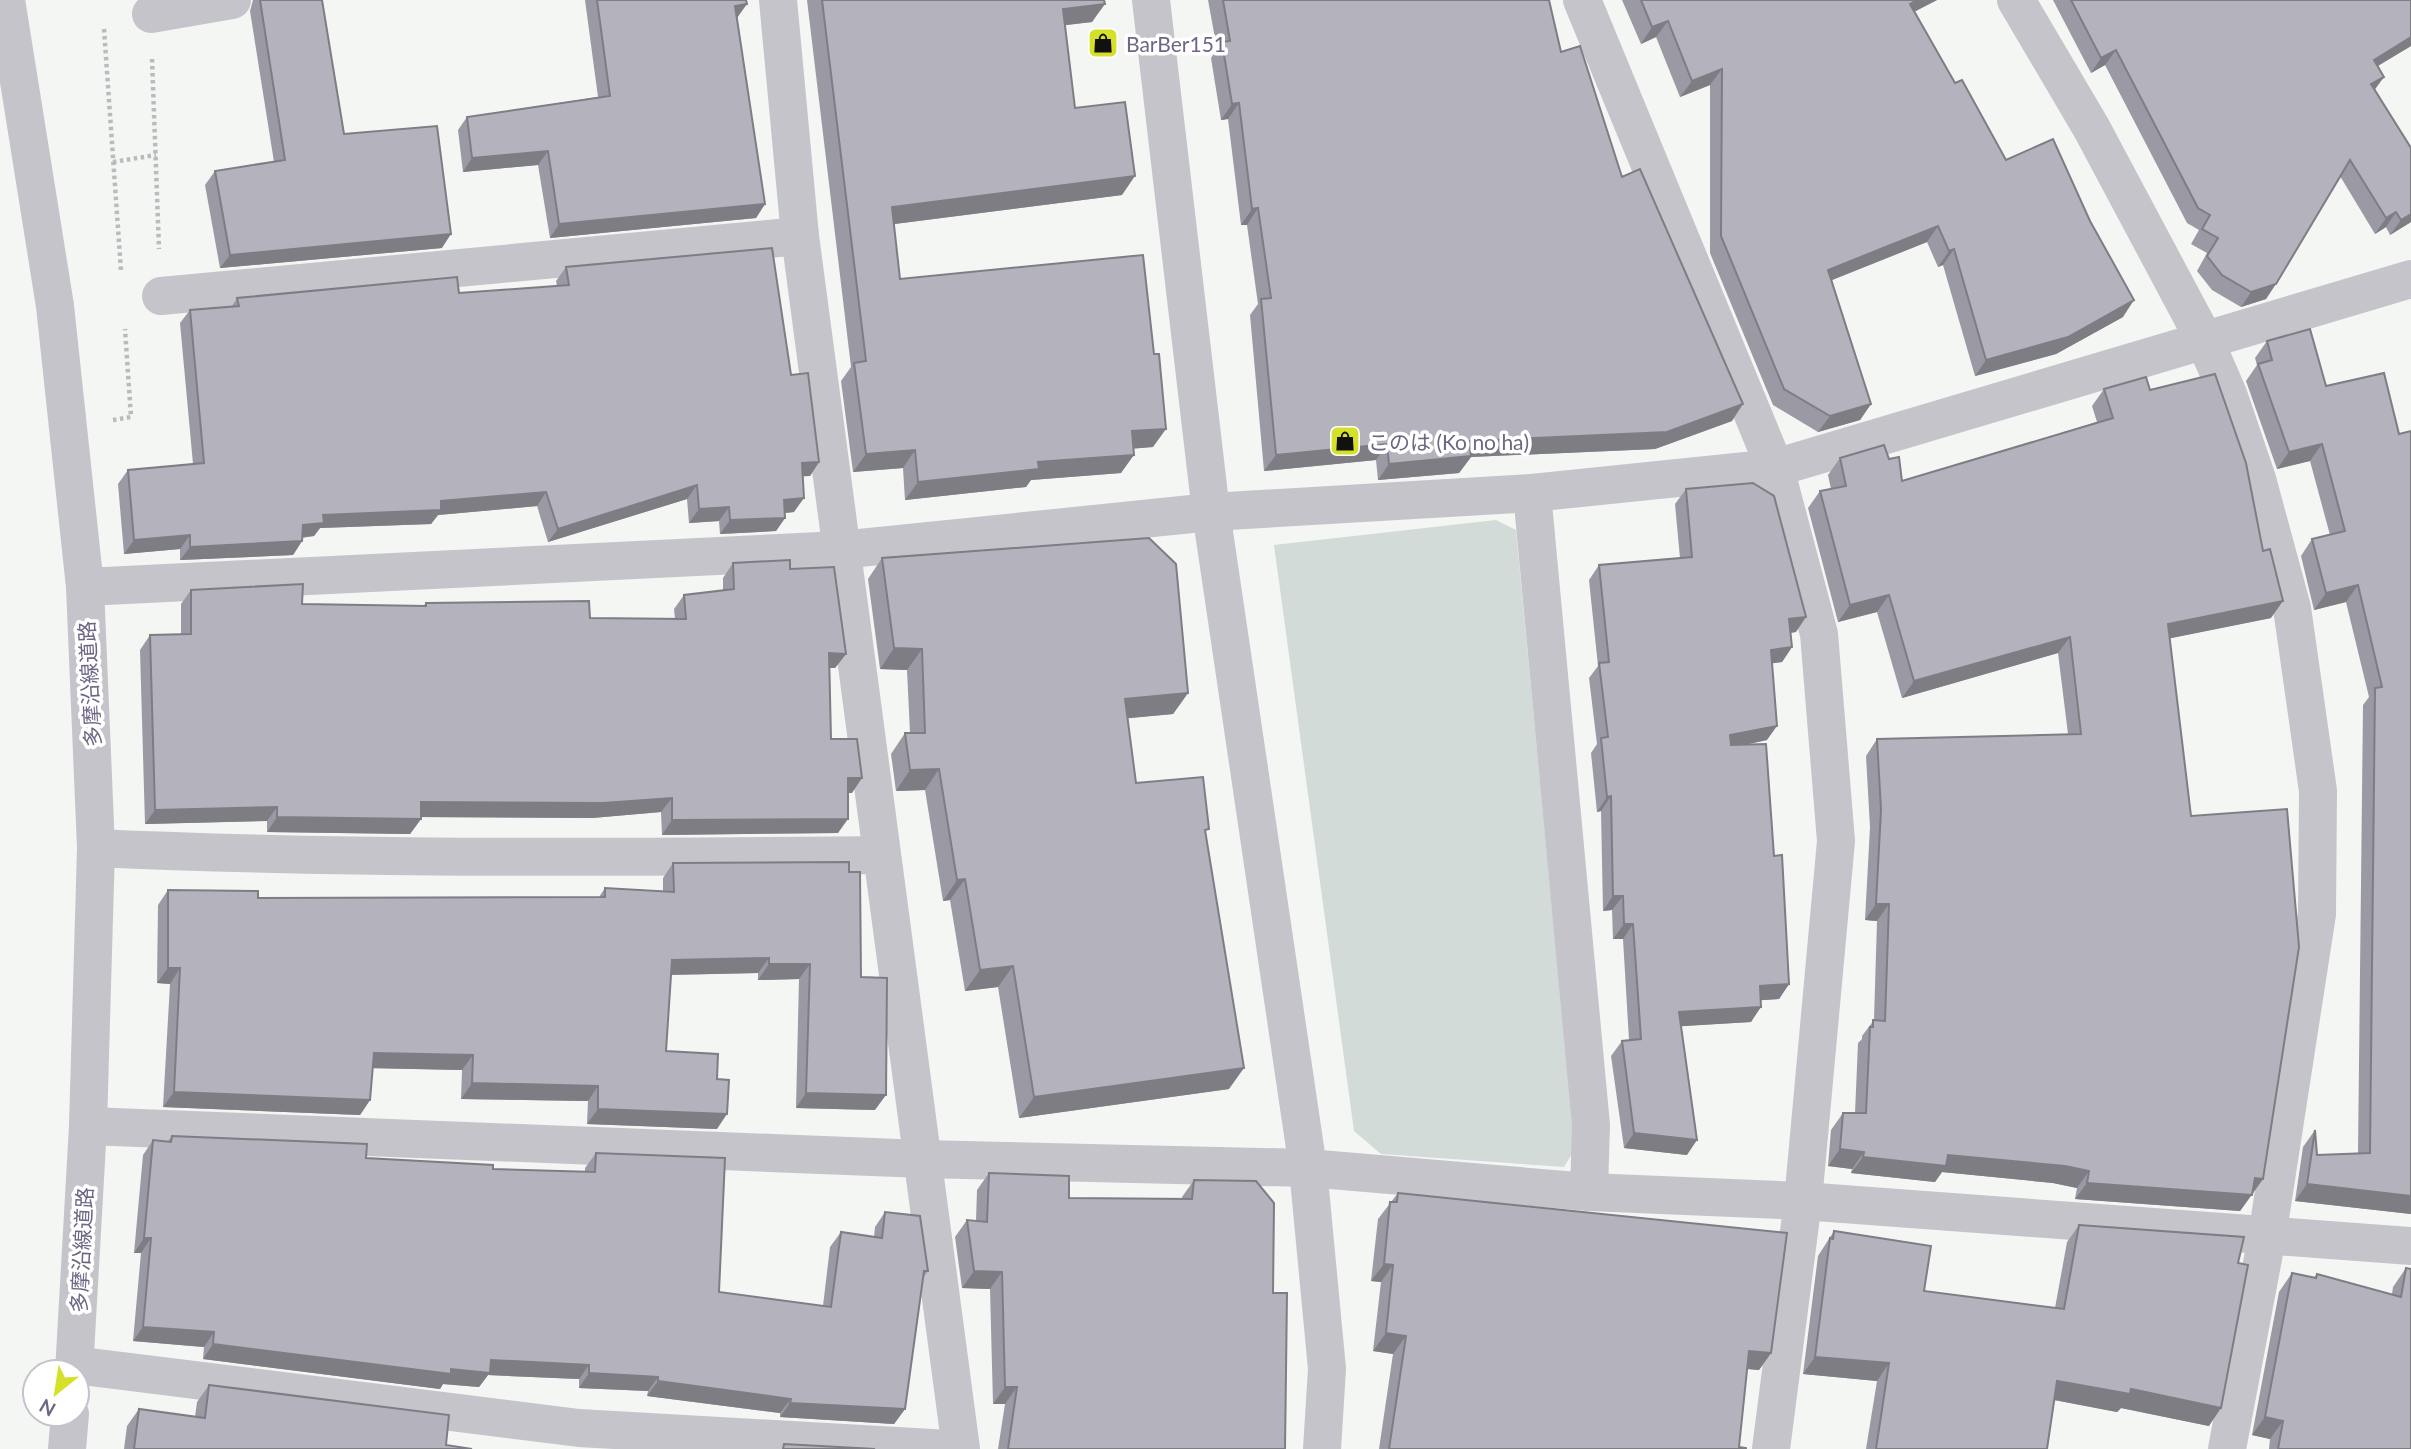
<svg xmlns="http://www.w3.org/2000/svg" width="2411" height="1449" viewBox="0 0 2411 1449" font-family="Lato,'Noto Sans JP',sans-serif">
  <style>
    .green { fill: #d2dbd7 }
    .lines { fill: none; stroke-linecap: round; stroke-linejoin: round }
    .path { stroke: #bbbabf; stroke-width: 4.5; stroke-dasharray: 3.5 3.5; stroke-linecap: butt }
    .minor { stroke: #c6c4cb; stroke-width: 38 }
    .tertiary { stroke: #c6c4cb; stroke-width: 38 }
    .wall { fill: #9b99a3 }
    .shaded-wall { fill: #7e7d84 }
    .building { fill: #b4b2bd; stroke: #7e7d84; stroke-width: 2 }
    .labels { text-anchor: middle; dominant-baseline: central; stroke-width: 7; stroke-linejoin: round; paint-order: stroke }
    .poi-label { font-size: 21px; fill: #6e6684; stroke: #fff; text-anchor: start }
    .street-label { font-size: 21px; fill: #6e6684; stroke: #fff }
  </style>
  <rect width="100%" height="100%" fill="#f4f6f3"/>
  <!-- green -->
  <path class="green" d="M1496,520l20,10 59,619 -11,18 -183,-13 -27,-23 -80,-586z"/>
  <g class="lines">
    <!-- path -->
    <g class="path">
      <path d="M104,29l17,242"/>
      <path d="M152,59l7,190"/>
      <path d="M113,162l43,-7"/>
      <path d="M113,420l18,-3 -6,-88"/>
    </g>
    <!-- minor -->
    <g class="minor">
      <path d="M778,0l22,236 161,1213"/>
      <path d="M1582,0l193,468 44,166 17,207 -33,360 -32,248"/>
      <path d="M2016,0l76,129 113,212 23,53 29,85 35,129 26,183 -1,123 -50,323 -40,212"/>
      <path d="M151,14l81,-14"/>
      <path d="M161,296l639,-60"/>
      <path d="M1532,493l59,632 -2,67"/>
      <path d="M85,587l755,-37 371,-38 321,-19 243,-25 636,-189"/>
      <path d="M96,848c262,12 523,9 785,7"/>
      <path d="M88,1126l835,33 385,9 281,24 214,9 608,45"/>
      <path d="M74,1365l505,63 371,21"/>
    </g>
    <!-- tertiary -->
    <g class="tertiary">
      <path d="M6,0l49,306 30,281 11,261 -8,278 -14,246"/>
      <path d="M1151,0l60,512 97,656 19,201 -5,80"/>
      <path d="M67,1449l3,-35"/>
    </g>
  </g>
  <!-- wall -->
  <g class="wall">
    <path d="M253,0h69l22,134 98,114 -222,20 -15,-83 10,-14 59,-9 -24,-151z"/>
    <path d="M585,0h161l-9,18 28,186 -9,14 -206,20 -12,-73 -75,7 -5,-42 9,-13 131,-20z"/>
    <path d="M807,0h297l-12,22 -27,3 10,83 47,87 -228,29 6,55 253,168 -20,1 -12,25 -90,7 -5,7 -121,13 -2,-32 -50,4 -12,-91 10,-14z"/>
    <path d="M1208,0h341l12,52 61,125 110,244 -77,28 -184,8 -12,16 -81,7 -2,-20 -112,11 -14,-156 8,-11 -11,-79h-6l-13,-106 -7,1 -10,-62 6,-9z"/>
    <path d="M1622,0h315l-23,12 41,71 51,77 117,157 -67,37 -81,22 -32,-111 -5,2 -11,-25 -95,38 39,124 -11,16 -42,12 -45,-27 -63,-152v-168l-30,12 -24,-60 -15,7z"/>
    <path d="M2053,0h358v46l-34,20 -2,24 36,132 -21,13 -4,-8 -11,7 -35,-58 -74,123 -25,8 -29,-17 -15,-19 10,-18 -16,-9 8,-14 -12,-7 -82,-158 -14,8z"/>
    <path d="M566,267l225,108 28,87 -9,14h-8l-8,36 -9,1v5l-9,13 -56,3 -1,-13 -30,2 -2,-24 -139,43 -11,-36 -99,9 -7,9 -111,4 -6,8 -12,2v3l-9,14 -113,5v-11l-56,5 -6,-70 10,-14 65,-6 -13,-141 10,-13 42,-4 5,-8 222,-5 98,-7 -1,-5z"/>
    <path d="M2267,341l59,45 73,48 12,-3v783l-116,-13 8,-54 12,-17 2,25 41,-1 5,-449 6,-8 -23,-95 -32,8 -13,-54 11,-17 18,-4 -20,-74 -33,8 -31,-88 11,-16 -2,-7z"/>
    <path d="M2104,389l46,1 121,228 -101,20 21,178 72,363 -23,32 -165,-12 2,-11 -24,-5 -111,-11 -7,10 -84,-9 1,-4 -24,-3 3,-36 12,-17h12l3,-70 4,-4v-3l12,-16 3,-99 -12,-1 5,-93 -4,-71 11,-17 191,-5 -10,-81 -156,45 -25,-86 -39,10 -30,-114 12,-17 11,-2 -3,-14 12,-17 49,1 13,22 195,-59 -5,-16z"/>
    <path d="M1686,489l110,143 -6,1 2,14 -10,15 -10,1 -5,77 -18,4 25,112 15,128 -10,15 -18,1 -10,22 -70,4 6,129 -63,-7 -13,-92 11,-15 7,-1 -6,-101h-10l-1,-29 -9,1 -2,-100 -4,1 -6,-59 6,-9 -8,-66 9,-12 -9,-86 10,-15 81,-7 -5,-54z"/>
    <path d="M882,558l306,135 -15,21 -46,4 9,65 70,51 23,255 -210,29 -21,-131 -33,4 -15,-91 -7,1 -18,-111 -29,1 -5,-37 14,-21h5l-3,-63 -27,-1 -12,-90z"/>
    <path d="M733,563l57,6 56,85 -11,14h-5l1,71 21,54h-4l-10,40 -176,2 -1,-23 -69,6 -171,-1v2l-11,15 -143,-2v-11l-122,3 -5,-174 10,-15h31v-31l10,-14 111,14 121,2 3,-3 164,15 85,1 -1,-10 10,-14 39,-4v-13z"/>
    <path d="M673,863l176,9 26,238 -79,-2 3,-129 -41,1v-7l-87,2 -5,76 51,28v50l-130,-5 1,-23 -127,-2 1,-29 -89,-2 -3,32 -10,15 -197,-8 7,-123 -13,-1 1,-78 10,-15 90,8 341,-1 6,-9 58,3v-13z"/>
    <path d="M172,1136l194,22 127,11 92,3v-4l11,-15 123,139 104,14 7,-59 11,-15 33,5 1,-10 10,-15 43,59 -5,7 -18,131 -11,15 -114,-7v-4l-133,-17 1,-5 -69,-3v-9l-91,-4 -9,12 -36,-3 -3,5 -237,-30 1,-12 -71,-6 8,-88h-7l9,-98 10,-15 15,1z"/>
    <path d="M989,1173l80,25 113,1v-2l12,-17 79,113 12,156h-287l7,-45h-12l-3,-115 -28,-1 -7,-51 12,-17 9,1 1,-31z"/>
    <path d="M1398,1193l373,160 -12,17 -12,-1 -8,78 7,2h-367l14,-95 -20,-3 8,-69 -10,-1 7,-62z"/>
    <path d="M2079,1225l130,201 -88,-18 -4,4 -63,-12 -7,49h-181l11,-68 -74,-7 15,-118 16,-25 90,60 131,17 12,-66z"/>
    <path d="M2406,1268l5,181h-142l1,-10 -18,-4 27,-143 13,-19 22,5 3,-4 75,20 1,-7z"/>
    <path d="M209,1385l237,60 26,4h-348l3,-23 12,-17 56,8 2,-15z"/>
  </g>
  <!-- shaded-wall -->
  <g class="shaded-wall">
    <path d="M1917,0h20l-39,20 12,-16z"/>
    <path d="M747,4l-10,14 -2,-12z"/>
    <path d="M1105,4l-13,18 -42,5 13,-18z"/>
    <path d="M1668,21l-12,16 -15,7 11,-17z"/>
    <path d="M2411,37v9l-48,29 11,-15z"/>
    <path d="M2116,50l-11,15 -14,8 10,-15z"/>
    <path d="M1722,69l-12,16 -30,12 12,-16z"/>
    <path d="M2384,77l-11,15 -2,-8z"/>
    <path d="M1239,103l-11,16 -7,1 11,-16z"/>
    <path d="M548,151l-10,14 -75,7 9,-14z"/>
    <path d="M1135,176l-13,19 -243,31 13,-19z"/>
    <path d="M765,204l-9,14 -206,20 9,-14z"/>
    <path d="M1258,208l-11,17h-6l11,-16z"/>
    <path d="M2396,212l-10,15 -11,7 11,-16z"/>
    <path d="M2411,214v8l-21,13 11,-15z"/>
    <path d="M1938,226l-11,16 -110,44 11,-16z"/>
    <path d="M451,234l-9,14 -222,20 10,-13z"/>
    <path d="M1954,249l-11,16 -5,2 11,-16z"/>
    <path d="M2276,284l-10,15 -25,8 10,-15z"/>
    <path d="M2134,300l-11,17 -67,37 -81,22 11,-16z"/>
    <path d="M1743,404l-11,17 -77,28 -184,8 -12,16 -81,7 11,-16 80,-23z"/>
    <path d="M1871,404l-11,16 -42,12 12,-16z"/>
    <path d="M1166,429l-13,18 -34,3 13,-19z"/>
    <path d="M1387,444l-11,16 -112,11 12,-16z"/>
    <path d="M2322,444l-12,17 -33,8 12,-17z"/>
    <path d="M915,450l-12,18 -50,4 13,-18z"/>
    <path d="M1134,455l-13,18 -90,7 -5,7 -121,13 13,-18 120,-20z"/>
    <path d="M819,462l-9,14 -18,1 10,-14z"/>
    <path d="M697,485l-10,14 -139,43 10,-13z"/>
    <path d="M546,492l-9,14 -99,9 -7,9 -111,4 -6,8 -21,2 10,-13 20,-10 118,-14z"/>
    <path d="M804,498l-10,14 -20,2 10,-14z"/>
    <path d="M729,507l-10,14 -30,2 10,-14z"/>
    <path d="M785,518l-9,13 -56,3 10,-14z"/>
    <path d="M190,535l-10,14 -56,5 10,-14z"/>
    <path d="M302,541l-9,14 -113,5 10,-13z"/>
    <path d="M2358,585l-12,17 -32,8 12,-17z"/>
    <path d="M1889,595l-12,17 -39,10 12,-17z"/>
    <path d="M2283,601l-12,17 -114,23 11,-17z"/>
    <path d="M1806,617l-10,15 -17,2 10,-15z"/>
    <path d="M2070,637l-12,16 -156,45 12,-17z"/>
    <path d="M1792,647l-10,15 -21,3 10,-15z"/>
    <path d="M894,648l28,1 -15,21 -27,-1z"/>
    <path d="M829,653l17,1 -11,14h-16z"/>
    <path d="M1188,693l-15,21 -63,6 15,-21z"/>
    <path d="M1777,726l-10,14 -47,10 10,-15z"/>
    <path d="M939,769l-14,21 -29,1 14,-21z"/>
    <path d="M848,778h14l-10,15h-14z"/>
    <path d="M1611,796l-10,15 -4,1 10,-15z"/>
    <path d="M672,798l-11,14 -69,6 -182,-1 11,-15z"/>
    <path d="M277,807l-10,14 -122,3 10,-14z"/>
    <path d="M277,817l144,2 -11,15 -143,-2z"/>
    <path d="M848,819l-10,14 -176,2 10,-15z"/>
    <path d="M965,879l-15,21 -7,1 14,-21z"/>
    <path d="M1613,896h10l-11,14 -9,1z"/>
    <path d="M1876,904h13l-12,17 -12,-1z"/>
    <path d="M1624,924h9l-10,15h-10z"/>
    <path d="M769,958l-11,15 -97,2 11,-15z"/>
    <path d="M769,964h41l-11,15 -41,1z"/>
    <path d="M1013,966l-15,21 -33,4 15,-21z"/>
    <path d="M168,968h12l-10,16 -13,-1z"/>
    <path d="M1789,984l-10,15 -29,2 10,-15z"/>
    <path d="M1761,1007l-10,15 -82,5 10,-15z"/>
    <path d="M374,1053l99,2 -11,15 -99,-2z"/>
    <path d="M1244,1068l-15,21 -210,29 15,-21z"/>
    <path d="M472,1083l126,3 -10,15 -127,-2z"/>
    <path d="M174,1092l196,8 -10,15 -197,-8z"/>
    <path d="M806,1093l80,2 -11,15 -79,-2z"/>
    <path d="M598,1109l129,5 -10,15 -130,-5z"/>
    <path d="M1634,1133l63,7 -10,15 -63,-7z"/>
    <path d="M1840,1149l24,3 -12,17 -24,-3z"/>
    <path d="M1948,1155l117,11 24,5 -12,17 -24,-5 -111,-11 -7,10 -84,-9 12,-16z"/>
    <path d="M2255,1178l8,1 -23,32 -165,-12 12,-16z"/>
    <path d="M2307,1184l104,12v18l-116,-13z"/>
    <path d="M144,1238h7l-10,15h-7z"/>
    <path d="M1384,1264l9,1 -12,17 -10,-1z"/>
    <path d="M974,1271l28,1 -12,17 -28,-1z"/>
    <path d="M143,1327l71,5 -10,15 -71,-6z"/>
    <path d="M1386,1333l20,3 -13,18 -20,-3z"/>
    <path d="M213,1344l238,25 40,-9 98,5 -10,14 -91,-4 -9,12 -36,-3 -3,5 -237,-30z"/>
    <path d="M1749,1351l22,2 -12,17 -23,-2z"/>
    <path d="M1815,1357l74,6 -12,18 -74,-7z"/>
    <path d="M589,1373l69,4 -10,14 -69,-3z"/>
    <path d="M658,1381l133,18 -11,14 -133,-17z"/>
    <path d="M2057,1381l74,8 90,19 -12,18 -88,-18 -4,4 -73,-14z"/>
    <path d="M1005,1387h12l-12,17h-12z"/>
    <path d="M790,1403l115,6 -11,15 -114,-7z"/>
    <path d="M2265,1417l18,4 -13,18 -18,-4z"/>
  </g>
  <!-- building -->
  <g class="building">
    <path d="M260,0h62l22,134 93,-8 14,108 -221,21 -15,-84 70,-11z"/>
    <path d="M597,0h149l1,4 -12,2 30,198 -206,20 -11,-73 -76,7 -5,-41 143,-21z"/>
    <path d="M822,0h282l1,4 -42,5 12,99 50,-6 10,74 -243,31 8,72 243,-24 11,99h5l7,75 -34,2 2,24 -96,7 1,7 -121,13 -3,-32 -49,4 -12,-91 12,-2z"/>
    <path d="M1223,0h326l12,52 19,-6 42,131 18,-8 103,235 -76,28 -198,9 2,15 -82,8 -2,-20 -111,11 -15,-156 10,-1 -13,-90 -6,1 -13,-106 -7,1 -10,-62 8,-1z"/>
    <path d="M1641,0h276l-7,4 45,79 7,-3 44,80 47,-21 37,82 44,79 -66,37 -82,23 -32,-111 -5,2 -11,-25 -110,44 43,134 -41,12 -46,-27 -63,-153 1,-167 -30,12 -24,-60 -16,6z"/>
    <path d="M2071,0h340v37l-37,23 10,17 -13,7 40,64v66l-10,6 -5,-8 -10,6 -36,-58 -74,124 -25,8 -29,-17 -15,-19 11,-18 -16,-9 8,-14 -12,-7 -82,-158 -15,8z"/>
    <path d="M772,248l19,127 17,-2 11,89 -17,1 2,35 -20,2 1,18 -55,2 -1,-13 -30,2 -2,-24 -139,44 -12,-37 -105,9v9l-118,5 1,8 -21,2 -1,16 -112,6v-12l-56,5 -6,-70 76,-7 -14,-153 49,-4 -2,-8 220,-21 2,16 110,-8 -3,-18z"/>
    <path d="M2310,329l16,57 58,-13 15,61 12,-3v765l-104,-12 8,-54 2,25 53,-2 5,-465 7,-1 -24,-102 -32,8 -14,-54 33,-8 -23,-87 -33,8 -31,-88 14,-4 -5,-19z"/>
    <path d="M2215,374l31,89 17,88 7,-2 13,52 -115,23 23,192 96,-7 12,138 -36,232 -8,-1 -3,17 -165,-12 2,-12 -24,-5 -117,-11 -2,11 -83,-9 1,-5 -24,-3 3,-36h23l4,-86h3v-7l12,1 4,-117h-13l5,-94 -4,-71 204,-5 -11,-97 -156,44 -25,-86 -39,10 -30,-114 26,-5 -6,-28 44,-13 5,14 10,-2 3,24 211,-63 -9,-29 42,-12 4,13z"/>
    <path d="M1753,483l21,13 32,121 -17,2 3,28 -21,3 6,76 -47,9 1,10 35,-1 8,112 8,-1 7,129 -29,2 1,21 -82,5 18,128 -63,-7 -12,-92 19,-2 -8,-115h-9l-1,-28h-10l-2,-100 -4,1 -6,-59 7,-1 -9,-74 10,-1 -10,-97 93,-8 -6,-68z"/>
    <path d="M1149,538l27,26 12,129 -63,6 11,84 67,-6 6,52 -4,1 39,238 -210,29 -21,-131 -33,4 -15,-91 -8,1 -18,-111 -29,1 -5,-37h20l-3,-84 -28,-1 -12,-90z"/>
    <path d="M790,560v9l44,-2 12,87 -17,-1 2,86h26l5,39h-14v41l-176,1v-22l-69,5 -182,-1v17l-144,-2v-10l-122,3 -5,-175 41,-1v-44l112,-6 -1,20 124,2v-3l163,-2 1,17 96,1 -2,-24 50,-6 -1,-26z"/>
    <path d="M849,862v10h11l1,105 26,1 -1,117 -80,-2 4,-129h-41v-6l-97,2 -6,91 52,3 -1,25 12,1 -2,34 -129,-5v-23l-126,-3 1,-28 -99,-2 -4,47 -196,-8 6,-124h-12v-78l90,1v7l347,-1v-9l69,4 -1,-29z"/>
    <path d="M172,1136l195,8 -1,14 127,7v4l102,3 1,-19 129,5 -6,134 112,15 10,-75 41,6 3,-26 35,4 8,55h-4l-19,138 -115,-6 1,-4 -133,-18v-4l-69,-4v-8l-98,-5 -1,13 -39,-4v5l-238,-30 1,-12 -71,-5 8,-89h-7l9,-98 18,2z"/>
    <path d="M989,1173l80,3v22l123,1 2,-19 62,1 18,22 -1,90h14l-2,156h-277l9,-62h-12l-3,-115 -28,-1 -7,-51 20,2z"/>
    <path d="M1398,1193l389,40 -16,120 -22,-2 -10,96 7,1v1h-357l17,-113 -20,-3 7,-68 -9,-1 6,-62h7z"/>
    <path d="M2079,1225l165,12 -6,26 10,2 -27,143 -90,-19 -1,5 -73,-13 -10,68h-171l13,-86 -74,-6 15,-119 3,1 1,-8 97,15 -7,45 140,18z"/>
    <path d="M2406,1268l5,1v180h-133l5,-28 -18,-4 27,-144 24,5 1,-4 84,23z"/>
    <path d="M209,1385l240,30 -3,30 26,4h-338l5,-40 66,9z"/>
    <path d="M784,1444l91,5h-92z"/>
  </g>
  <!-- icons -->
  <defs>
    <g id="shop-square" transform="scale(1.575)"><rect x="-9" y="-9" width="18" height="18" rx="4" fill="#d4e128" stroke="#fff"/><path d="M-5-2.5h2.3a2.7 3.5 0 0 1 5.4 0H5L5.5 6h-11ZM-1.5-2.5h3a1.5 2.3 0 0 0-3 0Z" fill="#111"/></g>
  </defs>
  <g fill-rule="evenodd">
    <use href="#shop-square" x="1103" y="43"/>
    <use href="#shop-square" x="1345" y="441"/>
  </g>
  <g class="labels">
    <!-- poi labels -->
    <g class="poi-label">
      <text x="1126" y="43">BarBer151</text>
      <text x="1368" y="441">このは (Ko no ha)</text>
    </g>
    <!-- street labels -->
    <g class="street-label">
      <text transform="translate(89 684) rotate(-93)">多摩沿線道路</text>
      <text transform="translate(81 1250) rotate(-87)">多摩沿線道路</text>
    </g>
  </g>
  <!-- north arrow -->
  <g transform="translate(56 1393) rotate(210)"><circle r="33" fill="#ffffff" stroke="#c5c2ce" stroke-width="2"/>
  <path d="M0-5L12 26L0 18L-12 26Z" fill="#d4e128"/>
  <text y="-10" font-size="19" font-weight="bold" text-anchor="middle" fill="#6e6684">N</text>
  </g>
</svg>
